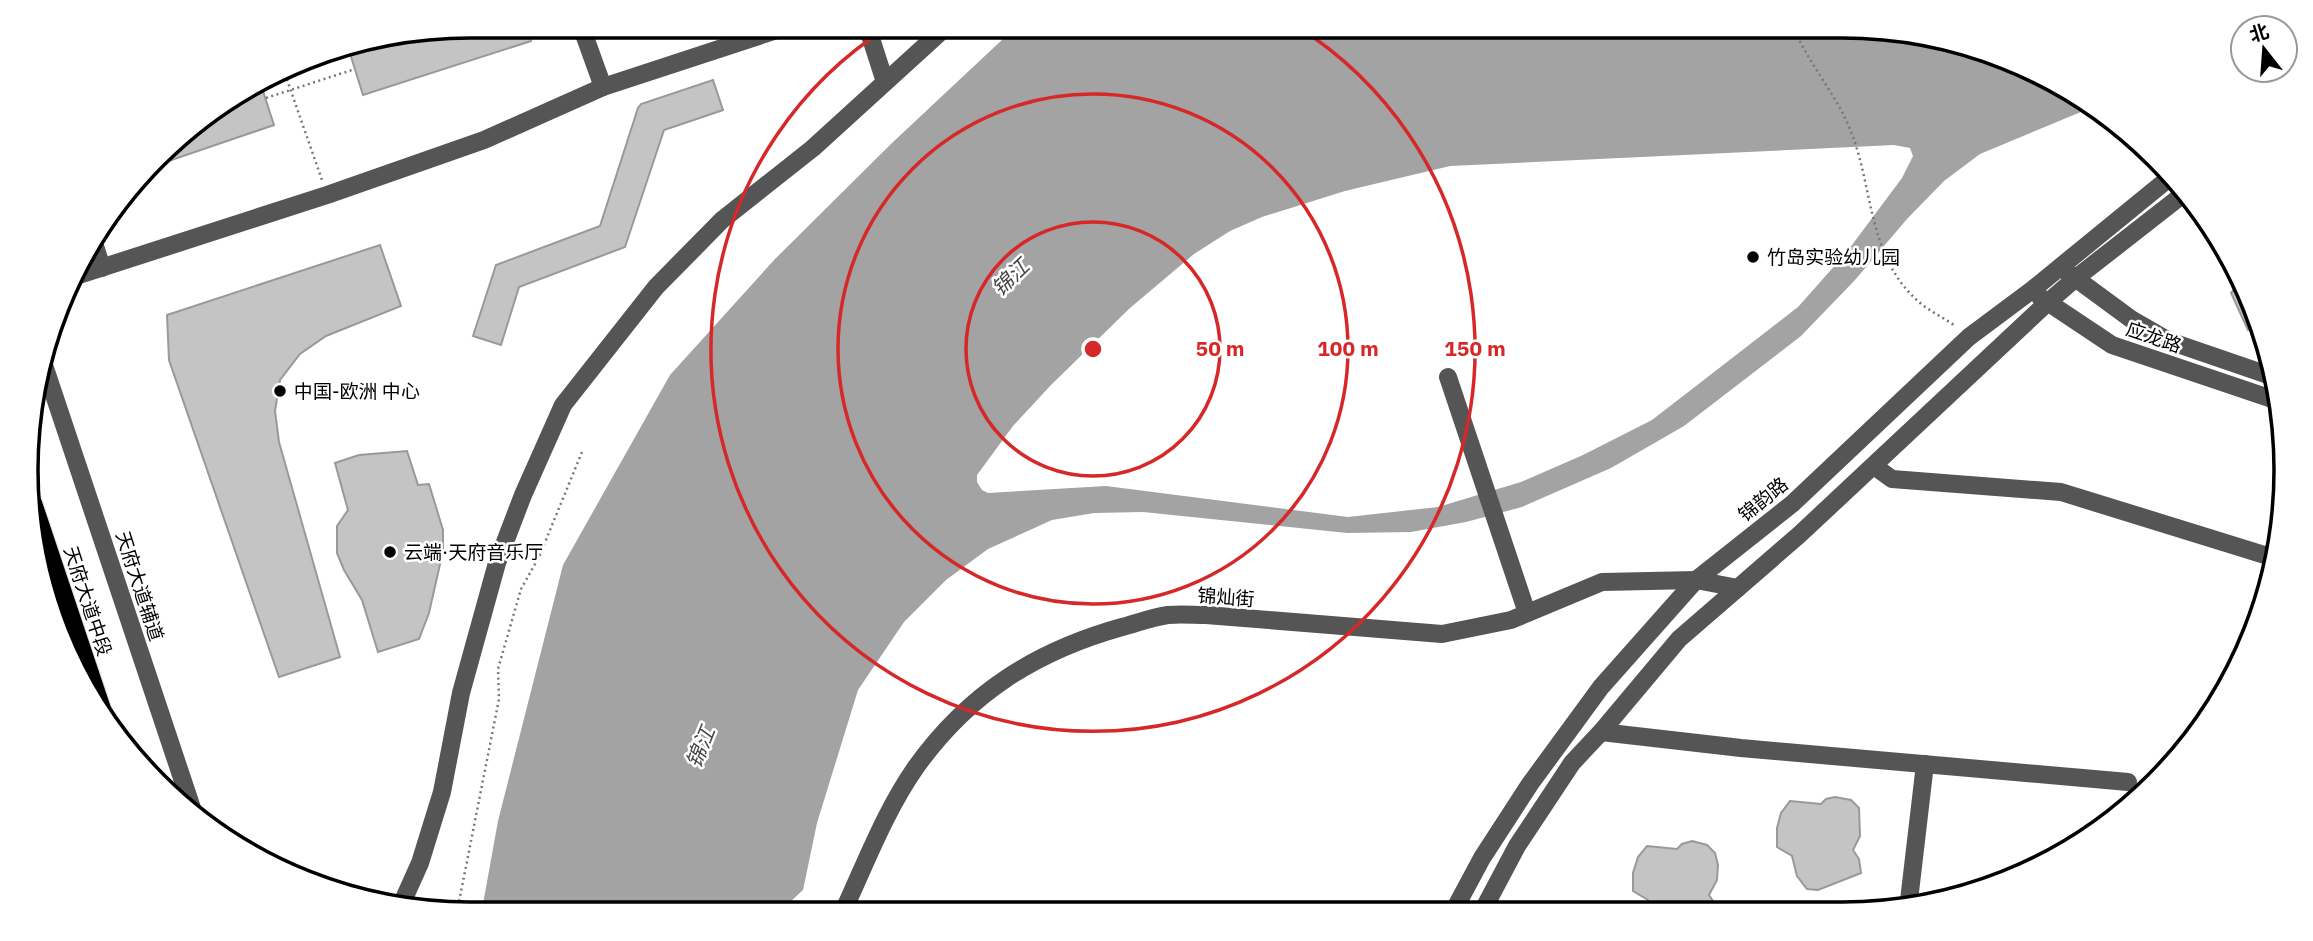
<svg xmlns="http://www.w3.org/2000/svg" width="2313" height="941" viewBox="0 0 2313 941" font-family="'IBM Plex Sans','Noto Sans SC',sans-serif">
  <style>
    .water { fill: #a3a3a3; fill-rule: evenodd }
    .building { fill: #c4c4c4; stroke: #999; stroke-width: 2 }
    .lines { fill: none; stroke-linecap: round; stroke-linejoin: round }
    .major-casing { stroke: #dbdbdb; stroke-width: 20 }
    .path { stroke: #777; stroke-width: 2.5; stroke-dasharray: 2 3.5; stroke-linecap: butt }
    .minor { stroke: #555; stroke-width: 18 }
    .major { stroke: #000; stroke-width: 18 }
    .path-bridge { stroke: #777; stroke-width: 2.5; stroke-dasharray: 2 3.5; stroke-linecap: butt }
    .ring { fill: none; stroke: #d62828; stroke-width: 3.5 }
    .poi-dot { fill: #000; stroke: #fff; stroke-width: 2.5 }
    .labels { text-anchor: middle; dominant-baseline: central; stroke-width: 5; stroke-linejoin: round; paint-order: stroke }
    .poi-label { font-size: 19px; fill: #000; stroke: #fff; text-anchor: start }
    .street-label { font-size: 19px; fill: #000; stroke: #fff }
    .water-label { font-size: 21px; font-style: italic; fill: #444; stroke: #fff }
    .rim { fill: none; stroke: #000; stroke-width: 3.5 }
    .centre { fill: #d62828; stroke: #fff; stroke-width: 3.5 }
    .ring-label { font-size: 21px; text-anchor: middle; font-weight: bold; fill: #d62828; stroke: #fff; stroke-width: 5; stroke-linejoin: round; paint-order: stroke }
  </style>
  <rect width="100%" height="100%" fill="#fff"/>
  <!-- water -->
  <path class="water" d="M1026,26h816l143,24 103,59 -108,45 -36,27 -37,38 -52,61 -54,56 -117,90 -73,42 -89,39 -56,15 -55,10 -64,1 -204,-21 -49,1 -42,7 -64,29 -42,31 -42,42 -46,68 -41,133 -14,67 -26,24 -296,1 17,-94 65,-256 107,-190 105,-116 117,-116 112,-105zM1894,145l16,3 3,8 -11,22 -56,75 -48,54 -146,113 -69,35 -62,27 -83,25 -90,10 -242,-31 -118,7 -6,-3 -5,-8v-7l36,-49 38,-41 79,-77 64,-54 36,-23 32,-14 83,-26 105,-25z"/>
  <!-- building -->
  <g class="building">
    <path d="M471,26h55l5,15 -168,54 -15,-48z"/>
    <path d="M713,80l10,30 -59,20 -39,117 -106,40 -18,58 -28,-9 23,-71 104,-39 38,-118 3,-4z"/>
    <path d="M262,88l12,37 -120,41 24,-30z"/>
    <path d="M380,245l21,61 -75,30 -26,18 -20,26 -5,31 4,31 61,215 -61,20 -110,-317 -2,-45z"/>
    <path d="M2243,280l12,48 -7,2 -17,-37z"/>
    <path d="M407,451l11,34 11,-1 14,46v21l-14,62 -10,26 -41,13 -16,-52 -18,-30 -7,-17v-27l11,-16 -13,-47 24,-8z"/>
    <path d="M1835,797l16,3 8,8 1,28 -7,14 6,9 2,14 -43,17 -11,-1 -10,-13 -5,-20 -15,-9v-19l4,-15 9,-12 31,3 5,-5z"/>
    <path d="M1692,841l15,4 8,8 3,12 -1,15 -8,15 11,16 -71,1 -1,-12 -15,-9v-18l5,-16 9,-11 30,3 5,-5z"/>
  </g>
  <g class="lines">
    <!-- major casing -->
    <g class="major-casing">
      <path id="major" d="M33,503l70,209"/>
    </g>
    <!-- path -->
    <g class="path">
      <path d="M1793,26c13,33 38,62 53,94 29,61 18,134 73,182 10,9 24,15 36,24"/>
      <path d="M526,29l8,-3"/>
      <path d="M285,74l37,106"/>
      <path d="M457,912l42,-213 -1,-30 23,-80 18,-32 43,-105"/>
    </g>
    <!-- minor -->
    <g class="minor">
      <path d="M581,26l22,61"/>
      <path d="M867,26l18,56"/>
      <path d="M93,240l9,28"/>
      <path d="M2067,272l64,47 38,22 99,34"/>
      <path d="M76,276l251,-81 157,-55 119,-53 186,-61"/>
      <path d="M2040,297l72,48 163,55"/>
      <path d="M45,368l150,449"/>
      <path d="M1448,377l79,236"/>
      <path d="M1874,466l18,13 169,13 210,65"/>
      <path d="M1601,732l140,16 387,34"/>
      <path d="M402,903l18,-40 22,-71 19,-99 36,-130 26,-68 40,-90 93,-118 66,-67 91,-72 134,-122"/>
      <path d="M1908,909l17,-145"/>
      <path d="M1453,912l29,-54 48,-74 71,-97 95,-107 96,-76 177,-167 63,-47 136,-111"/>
      <path d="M1482,912l35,-66 55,-83 29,-31 78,-93 120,-104 248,-232 29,-25 105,-82"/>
      <path d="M842,914c23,-49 43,-103 74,-147 53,-74 120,-116 206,-140 15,-4 31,-10 46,-12 13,-1 25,0 38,0l236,19 69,-14 91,-38 94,-2 42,8"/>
    </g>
    <!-- major -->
    <use href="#major" class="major"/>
    <!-- path-bridge -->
    <path class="path-bridge" d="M266,98l89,-29"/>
  </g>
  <!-- distance rings -->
  <g class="ring">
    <circle cx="1093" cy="349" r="127"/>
    <circle cx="1093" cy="349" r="255"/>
    <path d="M1298 27A382 382 0 1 1 888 27"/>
  </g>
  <!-- markers -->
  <g class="poi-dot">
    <circle cx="1753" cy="257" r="7"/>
    <circle cx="280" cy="391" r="7"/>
    <circle cx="390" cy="552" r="7"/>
  </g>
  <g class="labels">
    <!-- poi labels -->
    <g class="poi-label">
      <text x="1767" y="257">竹岛实验幼儿园</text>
      <text x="294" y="391">中国-欧洲 中心</text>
      <text x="404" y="552">云端·天府音乐厅</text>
    </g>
    <!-- street labels -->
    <g class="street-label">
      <text transform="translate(2154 337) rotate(19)">应龙路</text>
      <text transform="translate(1763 499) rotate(-39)">锦韵路</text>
      <text transform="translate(140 586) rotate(72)">天府大道辅道</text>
      <text transform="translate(1226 597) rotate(4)">锦灿街</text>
      <text transform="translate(88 601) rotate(72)">天府大道中段</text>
    </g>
    <!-- water labels -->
    <g class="water-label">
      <text transform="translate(1010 277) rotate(-44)">锦江</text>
      <text transform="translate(700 747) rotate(-68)">锦江</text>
    </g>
  </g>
  <!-- crop -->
  <path d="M0 0H2313V941H0ZM470 38H1842A432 432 0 0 1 2274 470V470A432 432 0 0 1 1842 902H470A432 432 0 0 1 38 470V470A432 432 0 0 1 470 38Z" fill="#fff" fill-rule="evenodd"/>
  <path class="rim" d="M470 38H1842A432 432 0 0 1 2274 470V470A432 432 0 0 1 1842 902H470A432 432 0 0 1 38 470V470A432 432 0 0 1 470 38Z"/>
  <circle cx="1093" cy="349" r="10" class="centre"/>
  <g class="ring-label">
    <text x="1220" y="356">50 m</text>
    <text x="1348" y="356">100 m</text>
    <text x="1475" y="356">150 m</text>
  </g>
  <!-- north arrow -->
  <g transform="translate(2264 49) rotate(343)"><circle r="33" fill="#ffffff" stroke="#999999" stroke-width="2"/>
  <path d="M0-5L12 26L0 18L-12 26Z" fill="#000000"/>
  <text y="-10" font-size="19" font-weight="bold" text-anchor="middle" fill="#000000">北</text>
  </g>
</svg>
